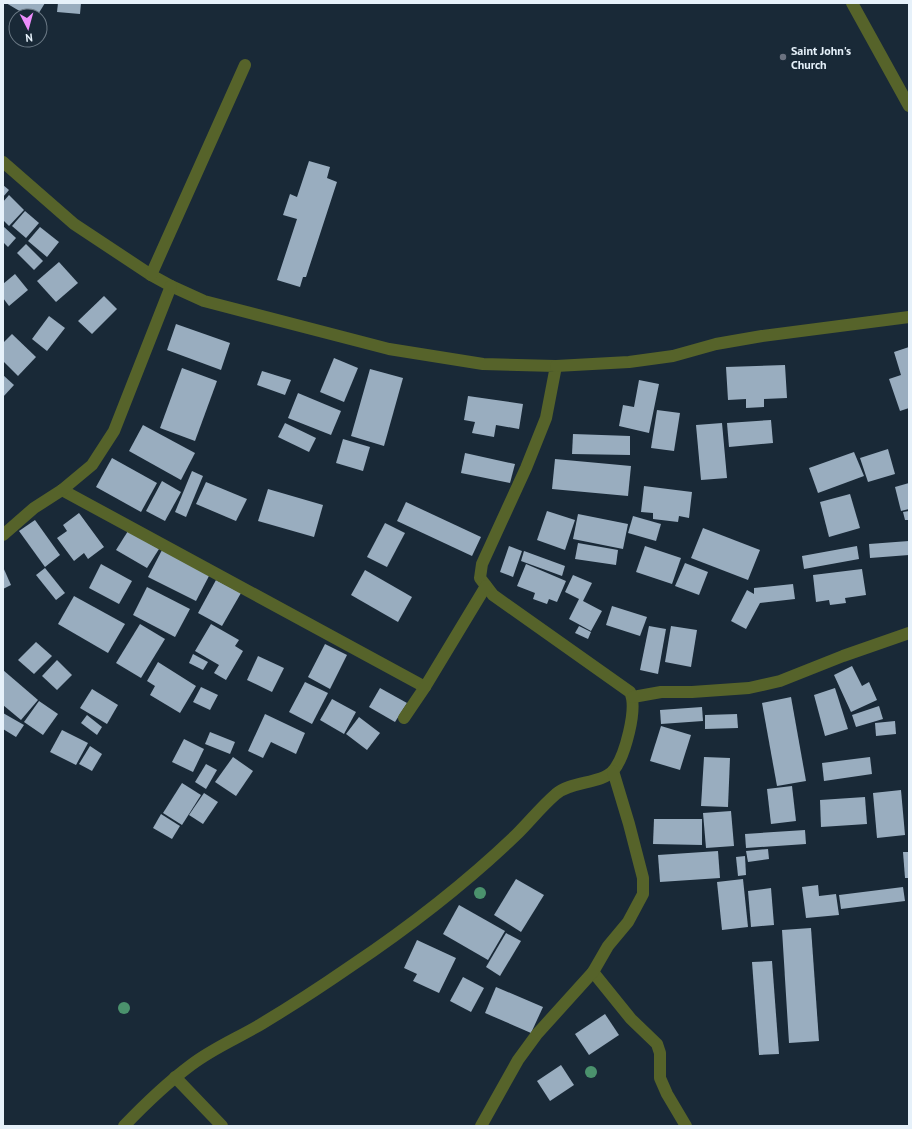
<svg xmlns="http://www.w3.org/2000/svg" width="912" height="1129" viewBox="0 0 912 1129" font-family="'PT Sans',sans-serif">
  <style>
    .building { fill: #99adbf }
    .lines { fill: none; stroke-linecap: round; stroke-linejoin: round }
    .street { stroke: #56632a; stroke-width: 12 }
    .tree { fill: #4b926d }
    .worship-dot { fill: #6b7280; stroke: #192937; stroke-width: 1.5 }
    .labels { text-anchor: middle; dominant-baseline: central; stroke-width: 4; stroke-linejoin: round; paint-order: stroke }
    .poi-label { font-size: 12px; font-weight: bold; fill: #e6f1fa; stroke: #192937; text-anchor: start }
  </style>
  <rect width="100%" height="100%" fill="#192937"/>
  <!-- building -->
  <g class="building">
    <path d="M6,3h39l-8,13h-9z"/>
    <path d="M58,3h23l-1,11 -23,-2z"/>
    <path d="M309,161l21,6 -3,11 10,4 -31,95h-3l-3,10 -23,-7 20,-61 -14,-4 7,-21 7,3z"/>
    <path d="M3,185l6,5 -6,7z"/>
    <path d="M9,195l15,15 -15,16 -6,-6v-18z"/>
    <path d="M25,211l14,12 -13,15 -14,-12z"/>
    <path d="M3,226l13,12 -8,9 -5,-5z"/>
    <path d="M40,227l19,15 -12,15 -19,-16z"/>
    <path d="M26,244l17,17 -9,9 -17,-17z"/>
    <path d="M59,262l19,21 -22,19 -19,-21z"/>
    <path d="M15,274l13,16 -19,16 -6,-8v-14z"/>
    <path d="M104,296l13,13 -25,25 -14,-13z"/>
    <path d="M49,316l16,12 -18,23 -15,-12z"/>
    <path d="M176,324l54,19 -9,27 -54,-20z"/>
    <path d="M12,334l24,23 -18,19 -15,-15v-18z"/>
    <path d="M909,347v61l-9,3 -11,-32 12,-4 -7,-23z"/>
    <path d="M334,358l24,10 -14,34 -24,-10z"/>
    <path d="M785,365l2,33 -23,1v8l-18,1v-9l-18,1 -2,-33z"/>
    <path d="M182,368l35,13 -22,60 -35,-13z"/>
    <path d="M370,369l33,9 -19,68 -33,-10z"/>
    <path d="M262,371l29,9 -6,15 -28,-10z"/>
    <path d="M3,375l11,10 -11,12z"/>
    <path d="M639,380l20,4 -10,49 -30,-7 4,-21 11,2z"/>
    <path d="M298,393l43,18 -10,24 -43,-17z"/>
    <path d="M468,396l55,8 -4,25 -23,-4 -2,12 -22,-4 3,-11 -11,-2z"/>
    <path d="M657,410l23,3 -6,38 -23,-3z"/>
    <path d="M771,420l2,23 -44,4 -2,-24z"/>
    <path d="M285,423l31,15 -7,14 -31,-15z"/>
    <path d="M722,423l5,55 -26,2 -5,-55z"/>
    <path d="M143,425l52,28 -14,27 -52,-29z"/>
    <path d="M573,434l57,2v19l-58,-1z"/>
    <path d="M343,439l27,8 -7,24 -27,-8z"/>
    <path d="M888,449l7,25 -27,8 -8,-24z"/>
    <path d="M854,452l10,24 -46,17 -9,-25z"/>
    <path d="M465,453l50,11 -5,19 -49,-10z"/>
    <path d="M112,458l45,25 -16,29 -45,-25z"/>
    <path d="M555,459l76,7 -3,30 -76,-7z"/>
    <path d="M192,471l11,5 -17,41 -11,-5z"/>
    <path d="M162,481l19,11 -16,29 -19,-10z"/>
    <path d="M206,482l41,17 -11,22 -40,-17z"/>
    <path d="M909,483v26l-8,2 -6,-24z"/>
    <path d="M644,486l48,6 -3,26 -10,-2 -1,6 -25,-3v-6l-12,-1z"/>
    <path d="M268,489l55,16 -9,32 -56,-16z"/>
    <path d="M850,494l10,34 -31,9 -9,-35z"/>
    <path d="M406,502l75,35 -9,19 -75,-35z"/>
    <path d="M547,511l28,9 -10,30 -28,-10z"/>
    <path d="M909,511v9h-4l-2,-8z"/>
    <path d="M79,513l25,34 -16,12 -4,-6 -10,8 -17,-23 10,-7 -4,-6z"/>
    <path d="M578,514l50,10 -5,25 -50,-10z"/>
    <path d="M633,516l28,8 -5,17 -28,-8z"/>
    <path d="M35,520l25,35 -15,12 -26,-36z"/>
    <path d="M385,523l20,10 -18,34 -20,-10z"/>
    <path d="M703,528l57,22 -12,30 -57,-22z"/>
    <path d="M128,531l31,18 -12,19 -31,-18z"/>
    <path d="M909,541v14l-39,3 -1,-14z"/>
    <path d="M578,543l40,7 -2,15 -41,-6z"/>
    <path d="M509,546l13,5 -9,26 -13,-5z"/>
    <path d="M645,546l36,12 -9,26 -36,-12z"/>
    <path d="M857,546l2,13 -55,10 -2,-13z"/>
    <path d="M162,550l48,24 -14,27 -48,-24z"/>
    <path d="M524,551l41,15 -3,10 -41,-15z"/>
    <path d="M685,563l23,9 -9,23 -24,-9z"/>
    <path d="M101,564l31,17 -13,23 -30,-16z"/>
    <path d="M526,564l40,17 -9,21 -8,-3 -2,5 -14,-5 2,-6 -18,-7z"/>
    <path d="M3,567l8,18 -8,4z"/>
    <path d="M45,568l20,25 -9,7 -20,-25z"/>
    <path d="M862,569l4,26 -21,3 1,5 -16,2 -1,-5 -13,2 -3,-27z"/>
    <path d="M365,570l47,27 -14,25 -47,-27z"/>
    <path d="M573,575l19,8 -9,18 19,10 -11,20 -22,-12 10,-20 -14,-7z"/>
    <path d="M216,580l25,13 -19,33 -24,-13z"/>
    <path d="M793,584l2,15 -35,4 -14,26 -15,-8 16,-31 7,4v-6z"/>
    <path d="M147,587l43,22 -15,28 -42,-22z"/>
    <path d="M74,596l51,28 -17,29 -50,-29z"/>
    <path d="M612,606l35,11 -7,19 -34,-11z"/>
    <path d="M140,624l25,15 -24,39 -25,-15z"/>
    <path d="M211,624l28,16 -4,6 8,5 -17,29 -12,-7 5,-8 -24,-14z"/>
    <path d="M579,626l12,6 -3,7 -13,-6z"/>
    <path d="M649,626l17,3 -8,45 -18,-4z"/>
    <path d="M671,626l26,4 -6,37 -26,-5z"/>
    <path d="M36,642l16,14 -18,18 -16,-14z"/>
    <path d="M325,644l22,11 -17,34 -22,-12z"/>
    <path d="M193,654l15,8 -5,8 -14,-7z"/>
    <path d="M258,656l26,12 -12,24 -25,-12z"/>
    <path d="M57,660l15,15 -15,15 -15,-14z"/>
    <path d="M158,662l38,24 -16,27 -30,-18 5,-9 -8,-5z"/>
    <path d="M852,666l10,20 7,-4 8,18 -26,12 -17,-37z"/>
    <path d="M3,670l35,30 -17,20 -18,-15z"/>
    <path d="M305,682l23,11 -16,31 -23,-12z"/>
    <path d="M201,687l17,8 -8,15 -17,-8z"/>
    <path d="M380,688l27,15 -12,19 -26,-15z"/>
    <path d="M835,688l13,41 -23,7 -11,-41z"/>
    <path d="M92,689l26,16 -11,19 -27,-16z"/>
    <path d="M791,697l15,84 -29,5 -15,-83z"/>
    <path d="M332,699l24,13 -12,22 -24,-14z"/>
    <path d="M39,701l19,13 -15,21 -19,-13z"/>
    <path d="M879,706l4,13 -27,8 -4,-12z"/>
    <path d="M702,707l1,14 -42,3 -1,-14z"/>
    <path d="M3,713l21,12 -8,12 -13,-8z"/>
    <path d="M265,714l40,19 -9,21 -25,-12 -8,16 -15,-7z"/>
    <path d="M737,714l1,14 -33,1v-14z"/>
    <path d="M87,715l15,12 -5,8 -16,-12z"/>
    <path d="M359,717l21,16 -13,17 -21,-16z"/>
    <path d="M895,721l1,13 -20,2 -1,-13z"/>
    <path d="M661,726l30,9 -11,35 -30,-9z"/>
    <path d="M62,730l26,13 -12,22 -26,-13z"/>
    <path d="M210,732l25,10 -5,12 -25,-10z"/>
    <path d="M184,739l20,10 -11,23 -21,-10z"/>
    <path d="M90,746l12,8 -10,17 -13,-7z"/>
    <path d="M233,757l20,14 -17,25 -21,-14z"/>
    <path d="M704,757l26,1 -2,49 -27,-1z"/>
    <path d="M870,757l2,17 -48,7 -2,-18z"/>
    <path d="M206,764l11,6 -11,19 -11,-7z"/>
    <path d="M182,783l19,12 -19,30 -19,-12z"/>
    <path d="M792,786l4,35 -25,3 -4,-35z"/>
    <path d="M901,790l4,45 -28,3 -4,-45z"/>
    <path d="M204,793l14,9 -15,22 -14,-9z"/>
    <path d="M865,797l2,27 -46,3 -1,-27z"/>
    <path d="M731,811l3,35 -28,2 -3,-35z"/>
    <path d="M161,814l19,12 -8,13 -19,-11z"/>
    <path d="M654,819h48v26l-49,-1z"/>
    <path d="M805,830l1,14 -60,4 -1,-14z"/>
    <path d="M768,849l1,10 -21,3 -2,-11z"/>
    <path d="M718,851l2,27 -60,4 -2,-27z"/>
    <path d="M903,852h6v26h-4z"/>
    <path d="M745,856l1,19 -8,1 -2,-19z"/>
    <path d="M516,879l28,16 -23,37 -27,-17z"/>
    <path d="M743,879l5,48 -26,3 -5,-48z"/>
    <path d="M818,885l1,11 17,-2 3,21 -33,3 -4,-31z"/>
    <path d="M903,887l2,14 -64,8 -2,-14z"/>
    <path d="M771,888l3,37 -23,2 -3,-36z"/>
    <path d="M459,905l46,26 -17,29 -45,-26z"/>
    <path d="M811,928l8,113 -30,2 -7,-113z"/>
    <path d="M506,933l15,8 -21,35 -14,-9z"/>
    <path d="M417,940l39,18 -17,35 -26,-12 4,-7 -13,-6z"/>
    <path d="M772,961l7,93 -20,1 -7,-93z"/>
    <path d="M463,977l21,11 -13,24 -21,-11z"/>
    <path d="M496,987l47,20 -12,26 -46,-20z"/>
    <path d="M605,1014l14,21 -30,20 -14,-21z"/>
    <path d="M561,1065l13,20 -24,16 -13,-20z"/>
  </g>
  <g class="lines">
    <!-- street -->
    <g class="street">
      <path d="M852,3l57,103"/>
      <path d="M3,162l71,62 77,51 20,11 33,15 185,48 94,15 73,2 -10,52 -20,50 -44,96 -2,14 13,17 137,97c8,16 -5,65 -17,79 -12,13 -43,10 -57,23 -14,12 -26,27 -39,40 -51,49 -108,93 -166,132 -29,20 -58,39 -88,57 -23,14 -50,25 -72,42 -24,18 -46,39 -67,61"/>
      <path d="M151,275l94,-210"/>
      <path d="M556,366l73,-4 44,-6 43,-12 46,-8 147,-19"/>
      <path d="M62,490l363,197"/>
      <path d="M3,535l31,-27 28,-18 30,-25 22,-34 57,-145"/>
      <path d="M633,697l28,-5h31l57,-4 31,-7 63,-25 66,-23"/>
      <path d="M404,718l21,-31 61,-101"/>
      <path d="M593,972l38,47 26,25 3,9v25l7,16 19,32"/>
      <path d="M175,1077l47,49"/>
      <path d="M481,1126l37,-66 19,-26 56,-62 15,-26 20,-24 15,-28v-16l-14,-54 -16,-53"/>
    </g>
  </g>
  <!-- trees -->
  <g class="tree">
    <circle cx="480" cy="893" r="6"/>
    <circle cx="124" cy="1008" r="6"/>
    <circle cx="591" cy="1072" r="6"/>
  </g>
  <!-- markers -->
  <circle class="worship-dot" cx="783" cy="57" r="4"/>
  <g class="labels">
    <!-- poi labels -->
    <g class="poi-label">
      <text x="791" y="50">Saint John's<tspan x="791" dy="14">Church</tspan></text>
    </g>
  </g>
  <!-- border -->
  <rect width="912" height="1129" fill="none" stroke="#e6f1fa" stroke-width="8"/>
  <!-- north arrow -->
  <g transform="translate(28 28) rotate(174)"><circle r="19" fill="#192937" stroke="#6b7985"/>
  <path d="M0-3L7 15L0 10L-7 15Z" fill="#ec8cfb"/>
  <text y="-6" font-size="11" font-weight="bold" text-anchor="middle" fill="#e6f1fa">N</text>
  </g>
</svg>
